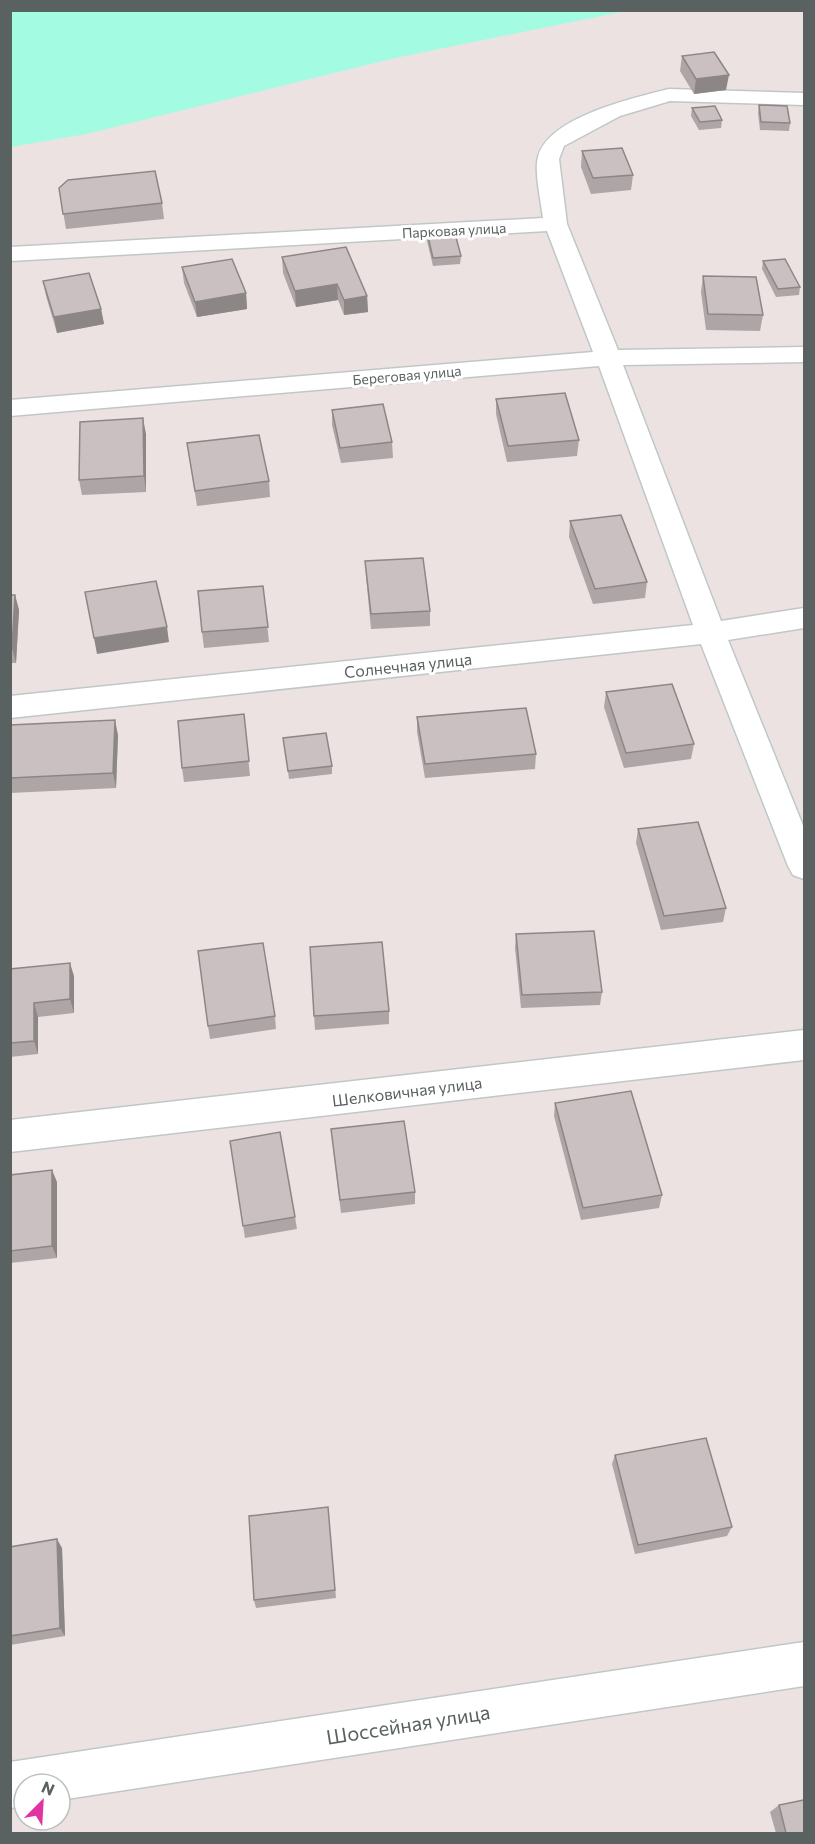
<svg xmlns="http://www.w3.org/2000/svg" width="815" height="1844" viewBox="0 0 815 1844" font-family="Commissioner,sans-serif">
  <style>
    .water { fill: #a3fbe2 }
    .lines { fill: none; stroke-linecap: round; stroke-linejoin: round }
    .minor-casing { stroke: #c0c8c7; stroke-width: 3 }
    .minor { fill: #fff; fill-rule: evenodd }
    .wall { fill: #aea5a6 }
    .shaded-wall { fill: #8d8687 }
    .building { fill: #cac0c1; stroke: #8d8687; stroke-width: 1.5 }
    .labels { text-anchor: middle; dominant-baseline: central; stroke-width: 6; stroke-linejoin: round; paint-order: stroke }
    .far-street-label { font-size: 14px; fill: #5a6261; stroke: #fff }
    .street-label { font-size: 16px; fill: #5a6261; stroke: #fff }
    .near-street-label { font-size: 20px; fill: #5a6261; stroke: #fff }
  </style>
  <rect width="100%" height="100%" fill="#ece2e2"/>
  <!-- water -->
  <path class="water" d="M11,10h615v1l-231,47 -309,76 -75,13z"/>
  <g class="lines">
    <!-- minor casing -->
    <g class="minor-casing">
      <g id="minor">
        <path d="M669,89l135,4v12l-134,-4 -50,15 -56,30 -5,13 8,65 51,126 186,-3v15l-181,3 98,256 83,-13v20l-76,12 76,188v51l-11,-4 -5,-9 -87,-222 -691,74v-22l683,-71 -94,-259 -589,50v-16l583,-48 -46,-121 -537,30v-14l533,-29c-2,-16 -9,-47 -5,-61 10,-40 95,-59 131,-68z"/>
        <path d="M804,1030v30l-794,92v-32z"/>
        <path d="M804,1642v44l-744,114v-16h-36v22l-14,2v-46z"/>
      </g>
    </g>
    <!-- minor -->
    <use href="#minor" class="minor"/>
  </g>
  <!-- wall -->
  <g class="wall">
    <path d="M682,56l44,34 -32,4 -14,-23z"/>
    <path d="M759,105l31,18 -1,8 -29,-1 -2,-17z"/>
    <path d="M692,108l30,12 -1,8 -22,2 -8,-14z"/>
    <path d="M582,151l51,24 -2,15 -40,4 -10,-27z"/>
    <path d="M59,188l103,15 2,16 -98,10z"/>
    <path d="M427,232l34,24 -1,8 -27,2 -6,-25z"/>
    <path d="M282,257l85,39 1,16 -24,3 -6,-15 -42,7 -13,-34z"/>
    <path d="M763,261l37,26 -1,8 -23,2 -14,-28z"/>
    <path d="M182,267l64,26 1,16 -50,8 -13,-34z"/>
    <path d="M703,276l60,39 -3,16 -54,-1 -5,-38z"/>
    <path d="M43,281l58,28 3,15 -47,9 -11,-37z"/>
    <path d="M496,399l83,41 -2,16 -70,6 -11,-48z"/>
    <path d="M332,410l60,32 1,16 -52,5 -9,-38z"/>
    <path d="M146,434v58l-64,3 -3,-15z"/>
    <path d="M187,443l82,38 1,16 -73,9z"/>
    <path d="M570,521l77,61 -2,16 -52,6 -24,-67z"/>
    <path d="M365,561l65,50v15l-59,3 -5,-53z"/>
    <path d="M263,586l6,56 -65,6 -2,-16z"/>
    <path d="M10,595h5l4,15 -3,53h-6z"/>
    <path d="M606,692l88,52 -3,15 -67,9 -20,-61z"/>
    <path d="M244,714l6,62 -66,6 -2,-14z"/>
    <path d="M417,717l119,37 -1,15 -110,9 -8,-46z"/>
    <path d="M10,725l108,10 -2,53 -106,5z"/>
    <path d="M284,745l48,21v8l-43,5z"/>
    <path d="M638,829l88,79 -3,14 -62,8 -25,-87z"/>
    <path d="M516,934l86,58 -2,13 -79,3 -6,-60z"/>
    <path d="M310,947l79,64v13l-74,6z"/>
    <path d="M10,969l64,7v37l-36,4v37l-28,3z"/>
    <path d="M275,1016l1,13 -66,10 -2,-13z"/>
    <path d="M555,1103l107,92 -3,13 -78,12 -27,-104z"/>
    <path d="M331,1129l84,63v12l-74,9z"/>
    <path d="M230,1141l65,76 2,12 -52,9z"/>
    <path d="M10,1175l47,7v76l-47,5z"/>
    <path d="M615,1455l117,72 -5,9 -92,18 -23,-90z"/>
    <path d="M328,1507l8,91 -80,10 -2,-8z"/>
    <path d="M10,1547l52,1 3,88 -55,9z"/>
    <path d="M779,1805l25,28h-28l-6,-21z"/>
  </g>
  <!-- shaded-wall -->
  <g class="shaded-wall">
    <path d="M729,75l-3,15 -32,4 2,-15z"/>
    <path d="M337,284l1,16 -42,7 -1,-16z"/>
    <path d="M246,293l1,16 -50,8 -2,-15z"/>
    <path d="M367,296l1,16 -24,3v-15z"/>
    <path d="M101,309l3,15 -47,9 -3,-16z"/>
    <path d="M143,418l3,16v58l-2,-16z"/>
    <path d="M15,595l4,15 -3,53 -4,-15z"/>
    <path d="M167,627l2,15 -72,12 -3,-16z"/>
    <path d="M115,720l3,15 -2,53 -3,-15z"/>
    <path d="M70,963l4,13v37l-4,-14z"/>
    <path d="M34,1003l4,14v37l-4,-13z"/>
    <path d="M52,1170l5,12v76l-5,-12z"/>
    <path d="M57,1539l5,9 3,88 -5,-8z"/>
  </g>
  <!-- building -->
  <g class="building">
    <path d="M714,52l15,23 -33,4 -14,-23z"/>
    <path d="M759,105l28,1 3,17 -29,-1z"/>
    <path d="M715,106l7,14 -22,2 -8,-14z"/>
    <path d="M622,148l11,27 -40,3 -11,-27z"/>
    <path d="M155,171l7,32 -99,11 -4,-26 9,-8z"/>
    <path d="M454,230l7,26 -28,2 -6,-26z"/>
    <path d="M346,247l21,49 -23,4 -7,-16 -42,7 -13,-34z"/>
    <path d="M232,259l14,34 -51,9 -13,-35z"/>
    <path d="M785,259l15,28 -22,2 -15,-28z"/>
    <path d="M89,273l12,36 -47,8 -11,-36z"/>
    <path d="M703,276l53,1 7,38 -55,-1z"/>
    <path d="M565,393l14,47 -71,6 -12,-47z"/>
    <path d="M383,404l9,38 -52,6 -8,-38z"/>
    <path d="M143,418l1,58 -65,4 1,-58z"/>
    <path d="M259,435l10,46 -74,10 -8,-48z"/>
    <path d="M621,515l26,67 -52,7 -25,-68z"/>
    <path d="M423,558l7,53 -59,3 -6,-53z"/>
    <path d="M156,581l11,46 -73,11 -9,-46z"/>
    <path d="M263,586l5,41 -66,5 -4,-41z"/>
    <path d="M10,595h5l-3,53h-2z"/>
    <path d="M672,684l22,60 -68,9 -20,-61z"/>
    <path d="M526,708l10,46 -111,10 -8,-47z"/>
    <path d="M244,714l5,47 -67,7 -4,-47z"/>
    <path d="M115,720l-2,53 -103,5v-53z"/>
    <path d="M326,733l6,33 -44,5 -5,-33z"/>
    <path d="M698,822l28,86 -62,8 -26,-87z"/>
    <path d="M594,931l8,61 -80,3 -6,-61z"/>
    <path d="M382,942l7,69 -75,5 -4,-69z"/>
    <path d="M263,943l12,73 -67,10 -10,-75z"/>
    <path d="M70,963v36l-36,4v38l-24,2v-74z"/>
    <path d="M631,1091l31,104 -79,13 -28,-105z"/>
    <path d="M404,1121l11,71 -75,8 -9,-71z"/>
    <path d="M280,1132l15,85 -52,9 -13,-85z"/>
    <path d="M52,1170v76l-42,5v-76z"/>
    <path d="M706,1438l26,89 -94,18 -23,-90z"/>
    <path d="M328,1507l7,83 -81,10 -5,-84z"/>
    <path d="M57,1539l3,89 -50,8v-89z"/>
    <path d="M804,1800v33h-18l-7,-28z"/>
  </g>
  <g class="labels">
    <!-- far-street labels -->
    <g class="far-street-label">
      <text transform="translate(454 230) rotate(-3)">Парковая улица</text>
      <text transform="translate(407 375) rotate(-5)">Береговая улица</text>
    </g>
    <!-- street labels -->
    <g class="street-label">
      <text transform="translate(408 665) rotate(-6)">Солнечная улица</text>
      <text transform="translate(407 1091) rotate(-7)">Шелковичная улица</text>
    </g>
    <!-- near-street labels -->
    <g class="near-street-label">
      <text transform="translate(408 1724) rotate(-9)">Шоссейная улица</text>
    </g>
  </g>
  <!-- border -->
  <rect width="815" height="1844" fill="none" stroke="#5a6261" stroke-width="24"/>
  <!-- north arrow -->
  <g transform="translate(42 1802) rotate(24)"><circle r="28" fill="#ffffff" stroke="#bdc0c0" stroke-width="1.5"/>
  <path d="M0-4.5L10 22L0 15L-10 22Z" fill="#e133a2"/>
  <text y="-9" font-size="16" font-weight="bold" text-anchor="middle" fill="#5a6261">N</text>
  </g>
</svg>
